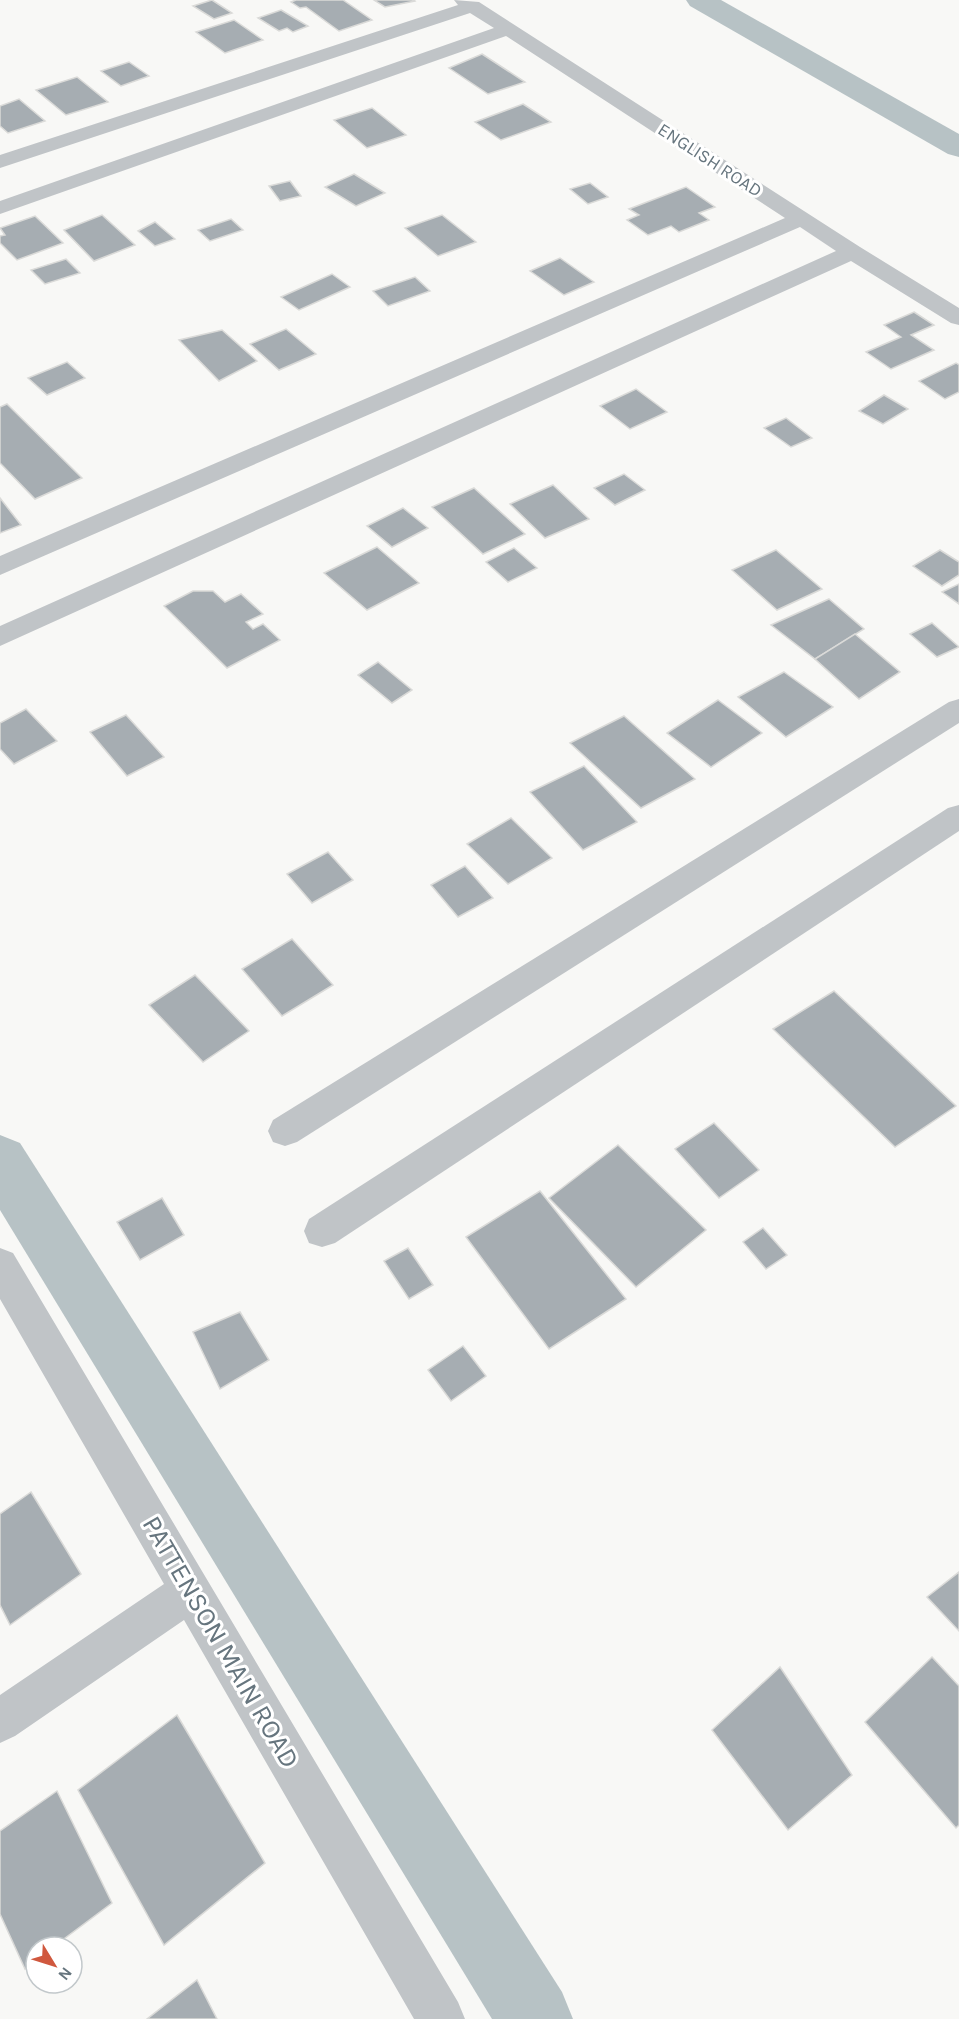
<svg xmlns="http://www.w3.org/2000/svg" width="959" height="2019" viewBox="0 0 959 2019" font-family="Karla,sans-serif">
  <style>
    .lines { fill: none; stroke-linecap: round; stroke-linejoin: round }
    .canal { fill: #b7c2c5; fill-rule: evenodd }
    .building { fill: #a6adb2; stroke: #dadad8; stroke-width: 1.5 }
    .minor { fill: #c0c4c7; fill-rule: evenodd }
    .labels { text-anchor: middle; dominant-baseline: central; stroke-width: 6; stroke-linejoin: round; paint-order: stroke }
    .far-street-label { font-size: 18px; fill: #66757e; stroke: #fff }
    .near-street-label { font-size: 27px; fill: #66757e; stroke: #fff }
  </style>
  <rect width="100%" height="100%" fill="#f8f8f6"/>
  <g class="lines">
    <!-- canal -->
    <g class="canal">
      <path d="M686,0h35l238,134v23l-11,-3 -258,-148z"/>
      <path d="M0,1135l20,8 542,849 11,27h-81l-492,-809z"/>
    </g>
  </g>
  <!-- building -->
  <g class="building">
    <path d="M212,0l20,13 -18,6 -21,-13z"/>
    <path d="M296,0h47l29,20 -33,11 -33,-24 -6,1 -9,-6z"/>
    <path d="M374,0h40l1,1 -30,6z"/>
    <path d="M281,10l27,16 -15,6 -6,-4 -8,3 -21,-13z"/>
    <path d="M234,20l29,20 -38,13 -29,-21z"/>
    <path d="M482,54l43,28 -37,12 -39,-26z"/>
    <path d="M129,62l20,14 -28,10 -20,-15z"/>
    <path d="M77,77l31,25 -42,13 -30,-25z"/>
    <path d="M19,99l26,22 -37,12 -8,-7v-20z"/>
    <path d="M523,104l28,18 -50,18 -26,-18z"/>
    <path d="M372,108l34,27 -39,13 -33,-28z"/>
    <path d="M354,174l31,19 -29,13 -31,-19z"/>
    <path d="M290,181l11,15 -21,5 -11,-15z"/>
    <path d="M590,183l18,14 -20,7 -18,-15z"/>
    <path d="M686,187l29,20 -16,6 10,7 -30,12 -8,-6 -23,9 -21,-15 12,-5 -10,-6z"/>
    <path d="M102,215l33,30 -41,16 -30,-31z"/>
    <path d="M442,215l34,27 -38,14 -33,-28z"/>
    <path d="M35,216l28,27 -46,17 -17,-17v-7l5,-1 -5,-7z"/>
    <path d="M231,219l12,11 -33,11 -12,-11z"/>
    <path d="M155,222l20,17 -20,7 -17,-15z"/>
    <path d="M560,258l34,24 -30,13 -34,-24z"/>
    <path d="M66,259l14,14 -35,11 -14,-14z"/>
    <path d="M332,274l18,13 -51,23 -18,-13z"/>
    <path d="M415,277l15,14 -42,15 -15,-15z"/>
    <path d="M914,312l20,13 -23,10 23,15 -43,19 -25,-17 35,-15 -17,-12z"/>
    <path d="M286,329l30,25 -37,16 -29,-26z"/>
    <path d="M222,330l35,31 -38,20 -40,-41z"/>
    <path d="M67,362l18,16 -38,17 -19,-17z"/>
    <path d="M956,363l3,2v27l-14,7 -26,-18z"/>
    <path d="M636,389l31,23 -37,17 -30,-23z"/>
    <path d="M884,395l24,14 -25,15 -24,-13z"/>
    <path d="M7,404l75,74 -47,21 -35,-36v-56z"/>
    <path d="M786,418l26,20 -21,9 -27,-19z"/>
    <path d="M624,474l21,16 -30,15 -21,-17z"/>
    <path d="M553,485l36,34 -44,19 -35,-34z"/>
    <path d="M474,488l51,46 -42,20 -51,-47z"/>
    <path d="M0,498l21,27 -21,8z"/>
    <path d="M403,508l25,20 -36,19 -25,-21z"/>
    <path d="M377,547l42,36 -52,27 -43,-37z"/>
    <path d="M514,548l23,20 -29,14 -22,-20z"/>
    <path d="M776,550l46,39 -45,21 -45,-40z"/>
    <path d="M940,550l19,12v13l-17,11 -29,-20z"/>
    <path d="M959,584v20l-17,-12z"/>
    <path d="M193,591h20l12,11 16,-8 22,20 -17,8 7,7 10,-5 17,16 -53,28 -63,-62z"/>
    <path d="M829,599l35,30 -49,30 -44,-34z"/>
    <path d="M932,623l27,24 -22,10 -27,-23z"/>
    <path d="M855,634l45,38 -41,27 -44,-40z"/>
    <path d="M378,662l34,28 -20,13 -34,-28z"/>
    <path d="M784,672l49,35 -47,30 -48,-40z"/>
    <path d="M718,700l44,33 -51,34 -44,-34z"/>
    <path d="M26,709l31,32 -43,23 -14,-15v-26z"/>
    <path d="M126,715l38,42 -37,19 -37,-44z"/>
    <path d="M624,716l71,63 -54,29 -71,-65z"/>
    <path d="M584,766l53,56 -54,28 -53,-58z"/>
    <path d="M511,818l41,40 -44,26 -41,-40z"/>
    <path d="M328,852l25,28 -41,23 -25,-29z"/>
    <path d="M465,866l28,32 -35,19 -27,-32z"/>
    <path d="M292,939l41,46 -51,31 -40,-47z"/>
    <path d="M195,975l54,56 -46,31 -54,-57z"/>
    <path d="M834,991l122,115 -61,41 -122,-118z"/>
    <path d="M714,1123l45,47 -40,28 -44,-49z"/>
    <path d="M618,1145l88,85 -70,57 -87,-89z"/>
    <path d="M540,1191l86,108 -77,50 -83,-112z"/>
    <path d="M162,1198l22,37 -44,25 -23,-38z"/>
    <path d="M763,1228l24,27 -21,14 -23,-27z"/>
    <path d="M408,1248l25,37 -24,14 -25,-38z"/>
    <path d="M240,1312l29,48 -49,29 -27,-57z"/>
    <path d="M463,1346l23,30 -35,25 -23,-31z"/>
    <path d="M31,1492l50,82 -71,51 -10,-20v-91z"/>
    <path d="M959,1572v59l-32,-34z"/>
    <path d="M932,1657l27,29v139l-3,3 -91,-106z"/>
    <path d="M780,1667l72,108 -64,55 -76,-100z"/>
    <path d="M177,1715l88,148 -101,82 -86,-155z"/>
    <path d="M57,1791l55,112 -59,44h-17v13l-11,9 -25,-55v-83z"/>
    <path d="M197,1980l20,39h-70z"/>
  </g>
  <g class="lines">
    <!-- minor -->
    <g class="minor">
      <path d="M454,0l25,2 381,245 99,61v17l-8,-2 -100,-62 -851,385v-20l836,-375 -36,-24 -800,348v-19l785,-338 -279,-182 -506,178v-13l494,-173 -24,-15 -470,155v-13l458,-150z"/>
      <path d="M959,699v24l-662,419 -12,4 -12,-4 -5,-11 5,-11 676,-418z"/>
      <path d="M959,805v26l-624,412 -13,4 -13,-4 -5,-12 5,-12 639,-411z"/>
      <path d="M0,1248l13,5 445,749 7,17h-51l-230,-399 -169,116 -15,7v-48l164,-111 -164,-285z"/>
    </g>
  </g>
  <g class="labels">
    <!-- far-street labels -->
    <g class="far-street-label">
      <text transform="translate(710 160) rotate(33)">ENGLISH ROAD</text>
    </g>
    <!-- near-street labels -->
    <g class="near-street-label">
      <text transform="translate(221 1642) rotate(60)">PATTENSON MAIN ROAD</text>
    </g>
  </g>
  <!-- north arrow -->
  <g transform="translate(54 1965) rotate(128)"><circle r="28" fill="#ffffff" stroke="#c2c8cb" stroke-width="1.5"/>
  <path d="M0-4.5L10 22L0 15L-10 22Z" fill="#d0583e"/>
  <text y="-9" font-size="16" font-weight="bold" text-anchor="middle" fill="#66757e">N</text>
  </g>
</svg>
